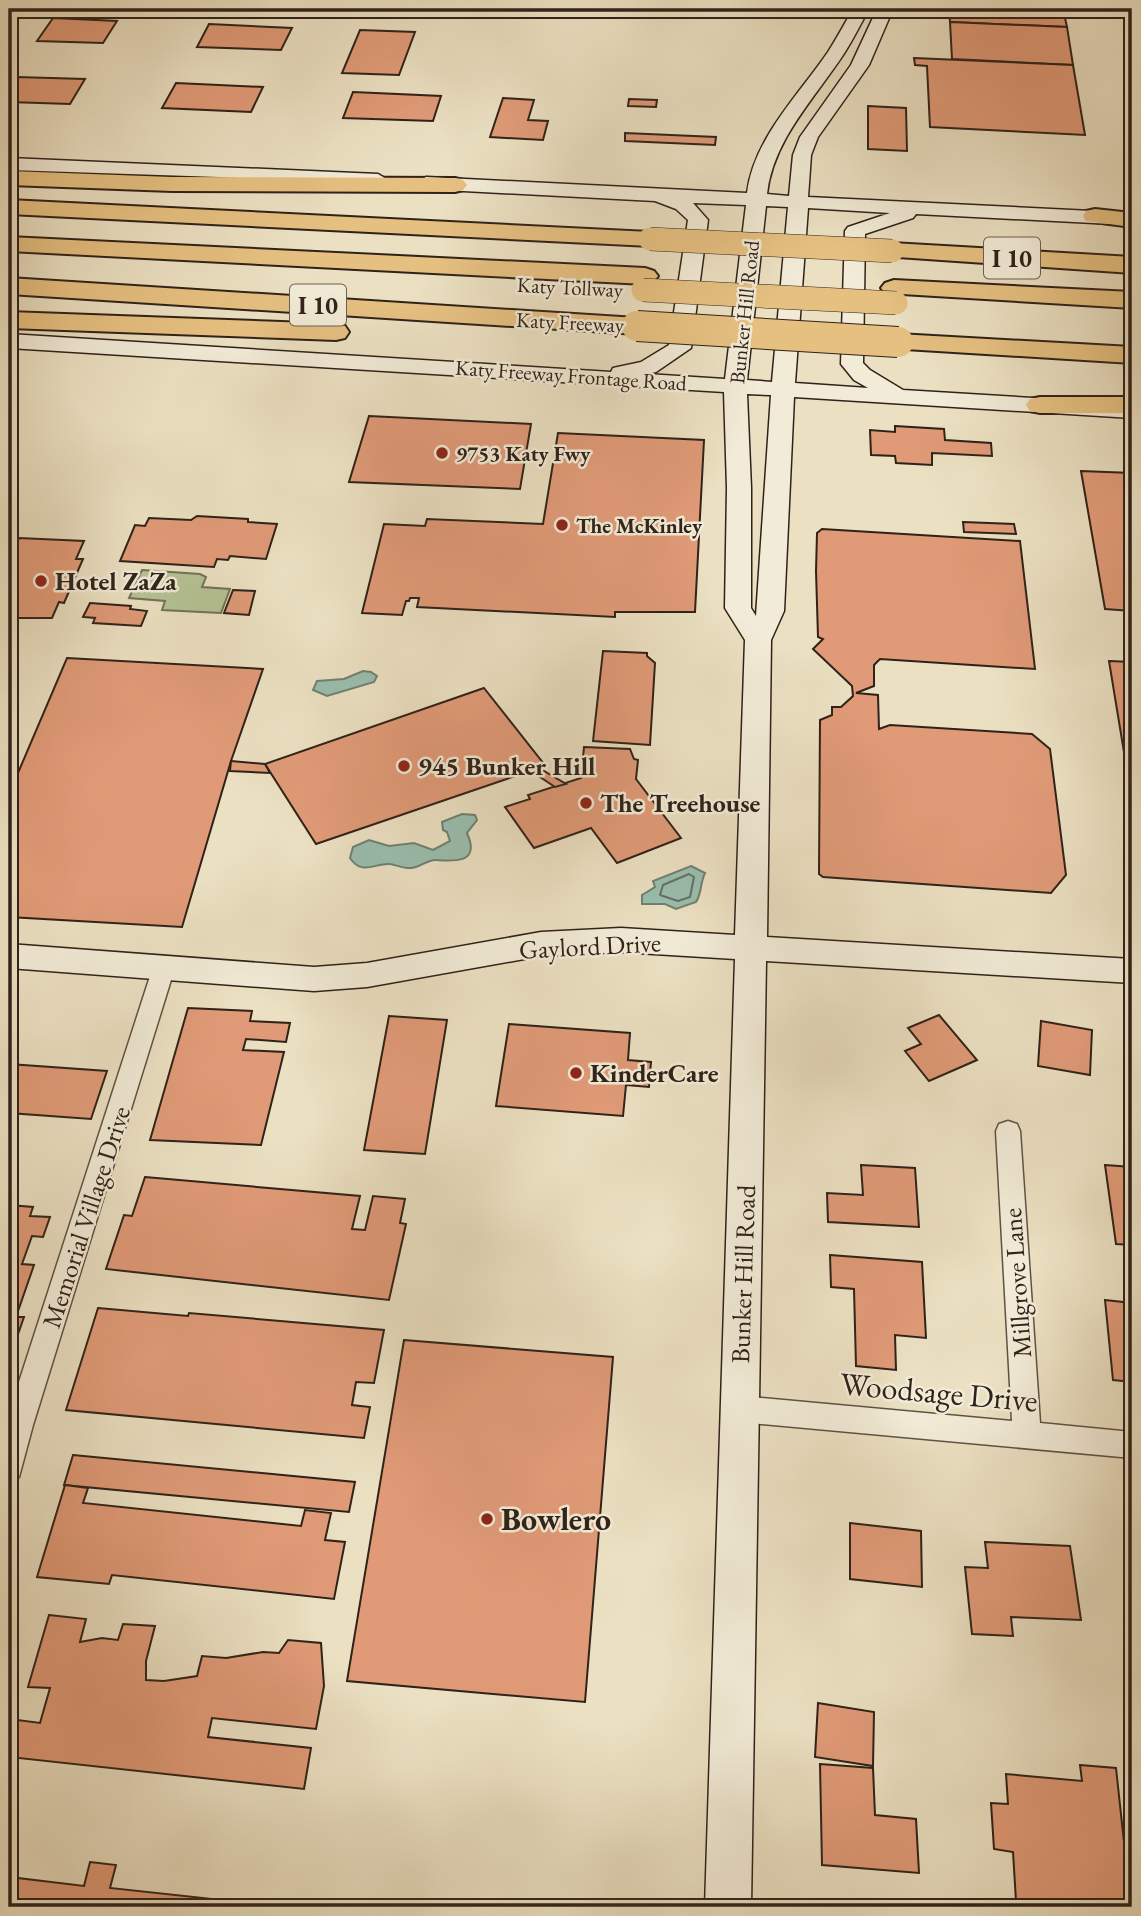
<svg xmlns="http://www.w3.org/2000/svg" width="1141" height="1916" viewBox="0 0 1141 1916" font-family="'EB Garamond',serif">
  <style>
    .green { fill: #b5c395; stroke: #727257; stroke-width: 2 }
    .water { fill: #99beae; stroke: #6f8072; stroke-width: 2 }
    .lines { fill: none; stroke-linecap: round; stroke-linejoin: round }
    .shore { stroke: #647064; stroke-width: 2 }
    .building { fill: #e09a77; stroke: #2f2219; stroke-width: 2 }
    .street-casing { stroke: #5e5243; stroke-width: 3 }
    .secondary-casing { stroke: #2f2219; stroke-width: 3 }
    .highway-casing { stroke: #2f2219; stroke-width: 4 }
    .street { fill: #f2ebd7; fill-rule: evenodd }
    .secondary { fill: #f2ebd7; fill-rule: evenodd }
    .highway { fill: #e6c081; fill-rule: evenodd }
    .highway-bridge-far1-casing { stroke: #2f2219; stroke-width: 24; stroke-linecap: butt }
    .highway-bridge-casing { stroke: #2f2219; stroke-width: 32; stroke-linecap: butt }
    .highway-bridge-far1 { stroke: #e6c081; stroke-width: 23 }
    .highway-bridge { stroke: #e6c081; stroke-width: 30 }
    .poi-dot { fill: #8f2418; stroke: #f2ebd7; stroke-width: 2.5 }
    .labels { text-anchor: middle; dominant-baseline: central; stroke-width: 5; stroke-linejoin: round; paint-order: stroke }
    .far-street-label { font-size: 21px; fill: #2f2219; stroke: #f2ebd7 }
    .far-poi-label { font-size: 21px; font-weight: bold; fill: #2f2219; stroke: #f2ebd7; text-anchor: start }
    .shield { fill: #f2ebd7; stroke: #6a5e52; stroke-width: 2 }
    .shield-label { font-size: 24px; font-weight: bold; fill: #2f2219 }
    .poi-label { font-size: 26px; font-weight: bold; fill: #2f2219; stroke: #f2ebd7; text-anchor: start }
    .street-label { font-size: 26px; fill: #2f2219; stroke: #f2ebd7 }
    .near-street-label { font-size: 32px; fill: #2f2219; stroke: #f2ebd7 }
    .near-poi-label { font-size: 32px; font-weight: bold; fill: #2f2219; stroke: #f2ebd7; text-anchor: start }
  </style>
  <rect width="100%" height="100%" fill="#ebe0c2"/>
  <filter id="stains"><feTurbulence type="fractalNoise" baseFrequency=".00286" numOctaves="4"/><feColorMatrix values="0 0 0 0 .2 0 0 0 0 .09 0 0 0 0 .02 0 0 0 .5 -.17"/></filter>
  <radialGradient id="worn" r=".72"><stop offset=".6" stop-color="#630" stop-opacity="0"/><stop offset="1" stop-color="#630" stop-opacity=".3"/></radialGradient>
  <!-- green -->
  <path class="green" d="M142,570l58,4 6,3 -4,10 28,2 -9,24 -59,-3 3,-9 -36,-3z"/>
  <!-- water -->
  <g class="water">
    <path d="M363,671l8,1 6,4 -3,6 -47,14 -14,-6 4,-9 27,-2z"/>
    <path d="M462,814l13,1 2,5 -10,13c14,31 -13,28 -31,27 -7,-1 -16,7 -24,8 -8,1 -15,-3 -22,-4 -15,-1 -28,12 -40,-6l3,-11 16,-7 20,6 25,-3 19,7 17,-9 -3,-9 -4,-2 -1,-8z"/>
    <path d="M691,866l14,7c-5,10 -3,20 -9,29l-20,7 -11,-5h-23v-9l13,-8 -2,-6z"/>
  </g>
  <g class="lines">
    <!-- shore -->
    <path class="shore" d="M689,874l5,3 -4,20 -12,4 -18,-6 3,-10z"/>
  </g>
  <!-- building -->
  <g class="building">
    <path d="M949,9h114l4,18 -117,-5z"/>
    <path d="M53,18l64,3 -14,22 -66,-2z"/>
    <path d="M950,22l117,5 6,38 -121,-6z"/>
    <path d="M209,24l83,4 -11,22 -84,-3z"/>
    <path d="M360,30l55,2 -16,43 -57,-2z"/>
    <path d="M914,58l159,7 12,70 -155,-8 -3,-61 -12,-1z"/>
    <path d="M16,77l69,2 -15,25 -61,-2v-15z"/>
    <path d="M176,83l87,4 -12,25 -89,-4z"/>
    <path d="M353,92l88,4 -8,25 -90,-3z"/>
    <path d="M503,98l31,2 -6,20 20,1 -5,19 -53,-3z"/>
    <path d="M629,99l28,1 -1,7 -28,-1z"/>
    <path d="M868,106l38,2 1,43 -39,-2z"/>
    <path d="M625,133l91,4 -1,8 -90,-4z"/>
    <path d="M369,416l162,8 -11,65 -171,-7z"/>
    <path d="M895,426l49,3 1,11 46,3 1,13 -60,-3v12l-36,-2 -1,-7 -24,-1 -1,-25 25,2z"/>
    <path d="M558,433l146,7 -9,172h-80v5l-198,-10 2,-9h-9l-1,3h-3l-4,14 -40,-2 22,-89 41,2 2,-7 116,5z"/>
    <path d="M1081,471l51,2v138l-27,-2z"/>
    <path d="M197,516l51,3v3l29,2 -11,35 -36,-3 -2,4 -11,-1 -3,8 -94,-6 15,-36 10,1 4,-8 42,2z"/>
    <path d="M963,522l51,2 2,10 -52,-2z"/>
    <path d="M822,529l198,12 15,128 -155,-10 -6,6v21l-18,7 22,2 1,34 11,-4 142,9 18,15 16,126 -15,18 -228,-16 -4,-3 1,-154 12,-5v-8h9l12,-11 -1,-10 -39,-37 10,-10 -5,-2 -2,-66 1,-38z"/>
    <path d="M19,538l65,3 -8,18h7l-19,44 -5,-1 -7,16h-43v-60z"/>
    <path d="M233,590l22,1 -6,24 -25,-2z"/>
    <path d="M90,603l41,3 -1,3 17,2 -6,15 -48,-3 2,-5 -12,-1z"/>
    <path d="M603,651l44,2v3l8,7 -5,82 -57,-4z"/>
    <path d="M67,658l196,11 -32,92 -49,166 -173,-10v-123z"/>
    <path d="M1109,661l23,1v139z"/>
    <path d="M484,688l60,76 -5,4 -223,76 -51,-80z"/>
    <path d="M584,747l46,2 4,10 4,1 -2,19 45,59 -64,25 -26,-35 -57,20 -29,-41 25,-8 -2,-4 53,-17z"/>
    <path d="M231,761l34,3 5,9 -40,-2z"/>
    <path d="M539,768l27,16 -11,3 -24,-16z"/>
    <path d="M188,1008l64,3 -2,10 40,2 -4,19 -40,-3 -3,11 41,2 -23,93 -111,-5z"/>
    <path d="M939,1015l38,45 -48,21 -24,-30 16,-7 -13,-16z"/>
    <path d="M389,1016l58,4 -22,134 -61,-4z"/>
    <path d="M1041,1021l51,9 -2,45 -52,-9z"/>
    <path d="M509,1024l121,9 -2,27 23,2 -2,25 -23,-2 -3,31 -127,-10z"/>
    <path d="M9,1064l98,7 -16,48 -82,-6z"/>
    <path d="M861,1165l54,3 4,59 -91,-5 -1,-29 36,2z"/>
    <path d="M1105,1165l27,2v78l-16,-1z"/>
    <path d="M145,1177l215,19 -8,33 13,1 8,-34 32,3 -5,24 6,1 -17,76 -283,-31 18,-54 8,1z"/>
    <path d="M9,1205l24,2 -3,9 20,1 -7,20 -11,-1 -10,28 12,1 -18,52h8l-7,20 -8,-1z"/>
    <path d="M830,1255l92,7 4,76 -31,-3 1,35 -40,-4 -2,-77 -23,-2z"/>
    <path d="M1105,1300l27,3v79l-19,-2z"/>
    <path d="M98,1308l90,8 1,-3 195,17 -10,53 -18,-1 -4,23 18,2 -6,31 -298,-28z"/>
    <path d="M404,1340l209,17 -28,345 -238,-21z"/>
    <path d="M73,1455l282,27 -6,30 -285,-27z"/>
    <path d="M65,1485l23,3 -5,15 218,23 4,-16 26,3 -6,27 20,2 -11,57 -222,-24 -3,9 -72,-7z"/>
    <path d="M850,1523l71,8 1,56 -72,-8z"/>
    <path d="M985,1542l85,4 11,74 -70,-3 2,19 -41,-2 -7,-67 23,1z"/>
    <path d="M49,1615l37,4 -6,23 22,-4 16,2 5,-16 32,2 -9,35v19l18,1 33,-5 5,-20 24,2 37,-6 16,1 9,-13 33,3 3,43 -8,43 -104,-11 -4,19 103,11 -7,41 -295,-32 9,-37 22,3 10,-35 -22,-1z"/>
    <path d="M818,1703l56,9 -1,54 -58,-9z"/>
    <path d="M820,1764l53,4 2,47 41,4 3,54 -97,-8z"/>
    <path d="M1080,1765l36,3 15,139h-50l-65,-6 -3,-49 -19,-3 -3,-46 17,1 -2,-30 76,7z"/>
    <path d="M90,1862l26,3 -6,23 148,16 -1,3h-248v-30l75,9z"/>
  </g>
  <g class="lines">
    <!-- street casing -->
    <g class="street-casing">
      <g id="street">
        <path d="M164,958l8,3 3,6 -142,458 -14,52 -10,3v-67l144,-446 3,-6z"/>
        <path d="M1008,1121l9,3 3,7 20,292 92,9v26l-393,-36 -10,-4 -4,-9 4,-9 10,-4 273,25 -16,-290 3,-7z"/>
      </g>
    </g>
    <!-- secondary casing -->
    <g class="secondary-casing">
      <g id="secondary">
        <path d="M853,9h16c-8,14 -15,29 -24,43 -29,45 -72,87 -78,142l22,2 4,-41 7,-18 51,-72 26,-56h16l-24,56 -51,72 -7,18 -3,42 324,16v12l-216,-11 -3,4 -48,16 -2,129 7,7 33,20 229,14v14l-338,-21 -10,214 -13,29 -4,297 365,22v24l-366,-22 -15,946h-46l30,-948 -114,-7 -80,4 -174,31 -53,4 -305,-23v-24l305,23 53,-4 174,-31 80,-4 114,7 10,-295 -20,-32 2,-120 -3,-96 -715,-44v-14l602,38 2,-4 28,-6 28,-17 19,-125 -12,-11 -21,-8 -229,-12 -10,-6 10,-6 321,16c7,-55 51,-97 81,-141 9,-14 17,-29 25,-43zM693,203l53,2 -21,174 -78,-5 9,-2 35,-24 17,-128zM766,206l22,1 -16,175 -25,-2zM808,208l82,5 -42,14 -3,4 -4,133 13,16 14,8 -73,-5zM747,394l24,1 -15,221 -5,-8v-120z"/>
        <path d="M9,158l369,16 10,6 -10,6 -159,-9 -210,-7z"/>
      </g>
    </g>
    <!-- highway casing -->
    <g class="highway-casing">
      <g id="highway">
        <path d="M9,171l163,6 283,1 8,2 4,5 -4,5 -8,2 -283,-1 -163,-6z"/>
        <path d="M9,200l641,32 9,2 3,5 -3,5 -9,2 -641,-32z"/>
        <path d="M1095,209l37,4v14l-46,-6 -3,-5 3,-5z"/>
        <path d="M9,237l636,31 9,3 4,5 -4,5 -9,3 -636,-33z"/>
        <path d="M892,243l240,14v16l-249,-17 -4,-5 4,-5z"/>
        <path d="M9,278l628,40 9,2 4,6 -4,6 -9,2 -628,-40z"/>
        <path d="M894,280l238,12v16l-247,-15 -4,-5 4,-5z"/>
        <path d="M9,312l327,12 9,2 4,6 -4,6 -9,2 -327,-12z"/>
        <path d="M898,334l234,13v16l-243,-15 -4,-6 4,-6z"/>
        <path d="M1040,397h92v16h-92l-10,-2 -4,-6 4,-6z"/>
      </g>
    </g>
    <!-- street -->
    <use href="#street" class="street"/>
    <!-- secondary -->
    <use href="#secondary" class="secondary"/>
    <!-- highway -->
    <use href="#highway" class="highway"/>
    <!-- highway-bridge-far1 casing -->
    <g class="highway-bridge-far1-casing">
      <g id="highway-bridge-far1">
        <path d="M650,239l242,12"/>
        <path d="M643,290l253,13"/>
      </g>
    </g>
    <!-- highway-bridge casing -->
    <g class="highway-bridge-casing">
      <path id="highway-bridge" d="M637,326l261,16"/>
    </g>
    <!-- highway-bridge-far1 -->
    <use href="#highway-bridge-far1" class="highway-bridge-far1"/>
    <!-- highway-bridge -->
    <use href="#highway-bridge" class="highway-bridge"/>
  </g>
  <!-- markers -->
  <g class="poi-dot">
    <circle cx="442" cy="453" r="7"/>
    <circle cx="562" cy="525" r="7"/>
    <circle cx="41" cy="581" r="7"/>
    <circle cx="404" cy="766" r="7"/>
    <circle cx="586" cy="803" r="7"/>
    <circle cx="576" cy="1073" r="7"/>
    <circle cx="487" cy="1519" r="7"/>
  </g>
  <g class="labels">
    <!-- far-street labels -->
    <g class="far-street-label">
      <text transform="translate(570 287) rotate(3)">Katy Tollway</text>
      <text transform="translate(744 312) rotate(-84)">Bunker Hill Road</text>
      <text transform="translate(570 322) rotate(3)">Katy Freeway</text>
      <text transform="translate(571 375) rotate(4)">Katy Freeway Frontage Road</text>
    </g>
    <!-- far-poi labels -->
    <g class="far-poi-label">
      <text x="456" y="453">9753 Katy Fwy</text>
      <text x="576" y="525">The McKinley</text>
    </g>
    <!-- shield labels -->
    <g class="shield">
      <rect x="984" y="237.5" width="56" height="41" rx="5"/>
      <rect x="290" y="284.5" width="56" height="41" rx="5"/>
    </g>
    <g class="shield-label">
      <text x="1012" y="258">I 10</text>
      <text x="318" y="305">I 10</text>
    </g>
    <!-- poi labels -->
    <g class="poi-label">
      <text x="55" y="581">Hotel ZaZa</text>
      <text x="418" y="766">945 Bunker Hill</text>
      <text x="600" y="803">The Treehouse</text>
      <text x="590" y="1073">KinderCare</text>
    </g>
    <!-- street labels -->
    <g class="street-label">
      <text transform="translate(590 946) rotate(-3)">Gaylord Drive</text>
      <text transform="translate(86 1217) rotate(-72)">Memorial Village Drive</text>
      <text transform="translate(743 1274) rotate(-88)">Bunker Hill Road</text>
      <text transform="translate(1017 1283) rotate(-94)">Millgrove Lane</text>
    </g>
    <!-- near-street labels -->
    <g class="near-street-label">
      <text transform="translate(939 1392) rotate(5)">Woodsage Drive</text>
    </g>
    <!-- near-poi labels -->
    <g class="near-poi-label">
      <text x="501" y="1519">Bowlero</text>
    </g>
  </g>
  <!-- margin -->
  <rect width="1141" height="1916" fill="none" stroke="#ebe0c2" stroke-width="35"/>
  <rect x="10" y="10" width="1120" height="1895" fill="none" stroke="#2f2219" stroke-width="3.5"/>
  <rect x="18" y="18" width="1106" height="1881" fill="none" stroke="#2f2219" stroke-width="2"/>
  <rect width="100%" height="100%" filter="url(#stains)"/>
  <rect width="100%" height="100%" fill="url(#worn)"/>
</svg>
